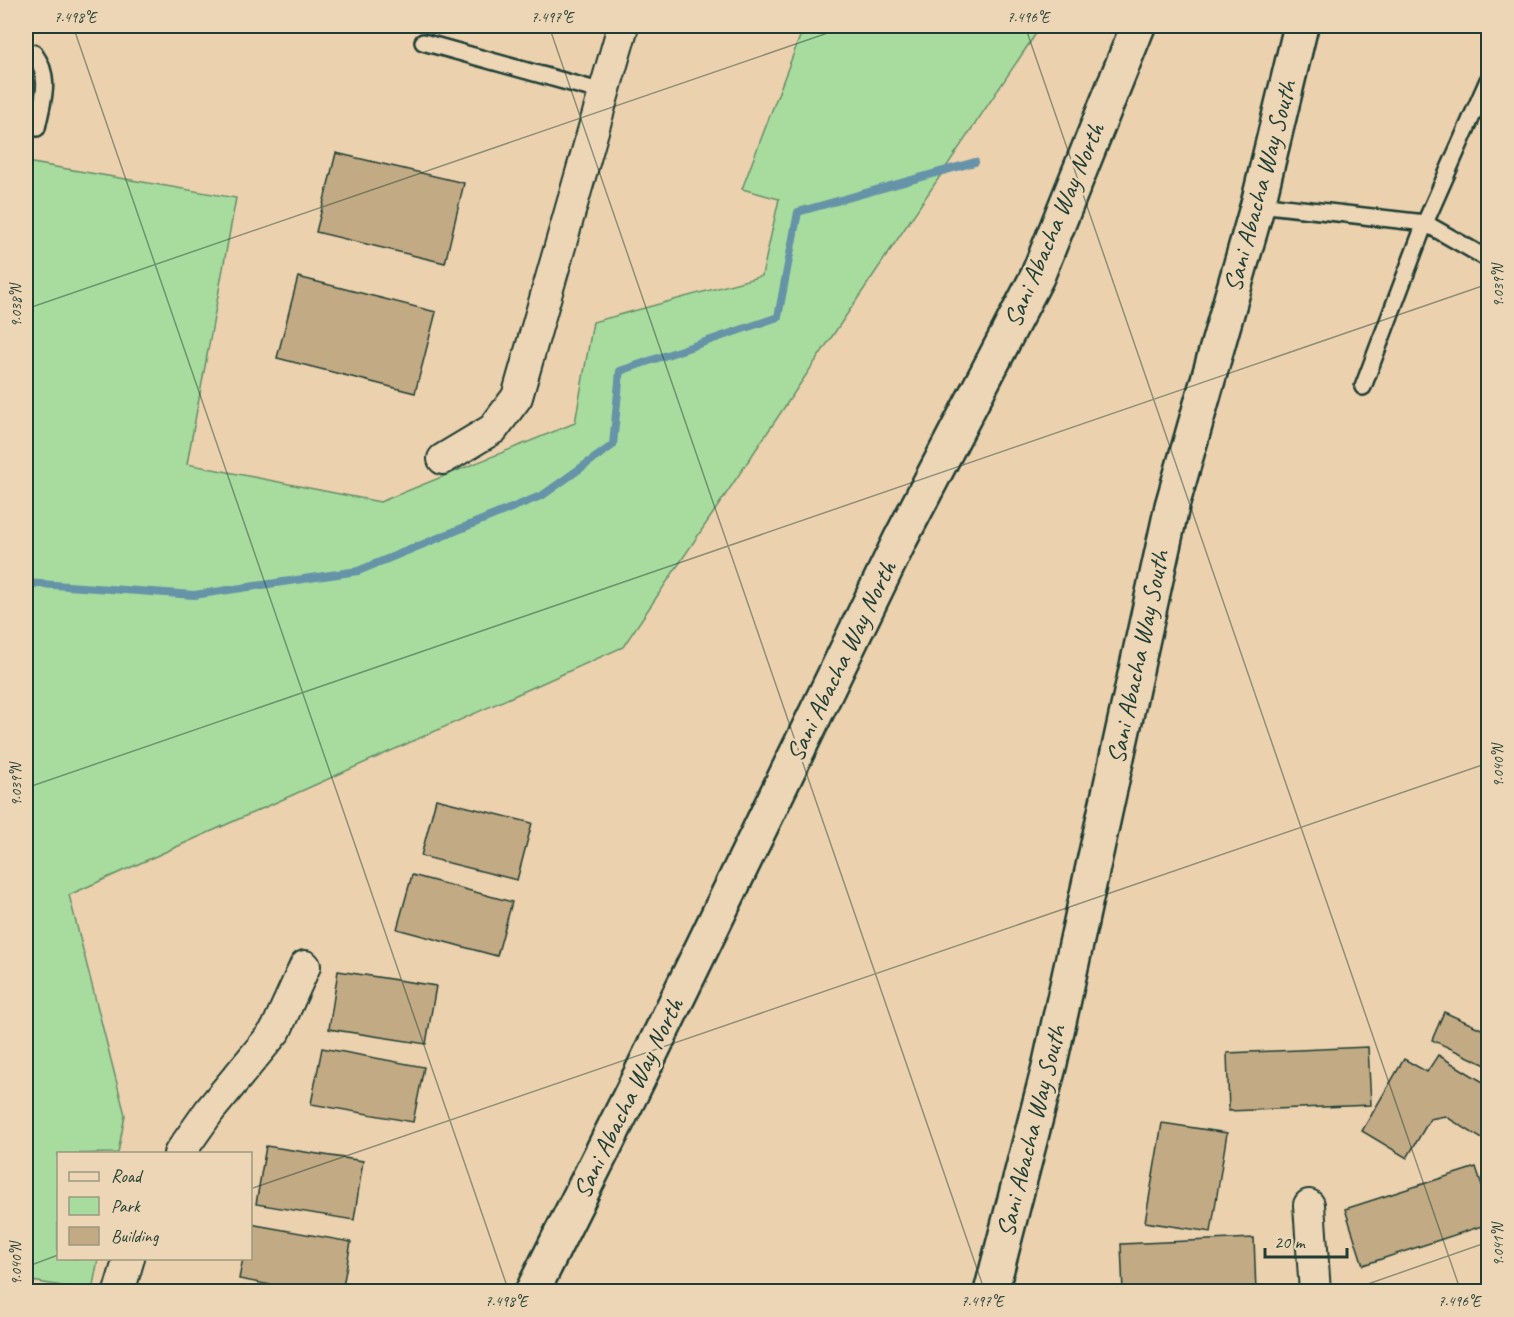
<svg xmlns="http://www.w3.org/2000/svg" width="1514" height="1317" viewBox="0 0 1514 1317" font-family="Caveat,sans-serif">
  <style>
    .green { fill: #a8dc9e; stroke: #648c69; stroke-width: 1.5 }
    .lines { fill: none; stroke-linecap: round; stroke-linejoin: round }
    .stream { stroke: #6693a7; stroke-width: 8 }
    .building { fill: #c2aa84; stroke: #1f3d34; stroke-width: 1.5 }
    .service-casing { stroke: #1f3d34; stroke-width: 20 }
    .minor-casing { stroke: #1f3d34; stroke-width: 34 }
    .motorway-casing { stroke: #1f3d34; stroke-width: 38 }
    .service { stroke: #edd6b5; stroke-width: 15 }
    .minor { stroke: #edd6b5; stroke-width: 30 }
    .motorway { stroke: #edd6b5; stroke-width: 33 }
    .ticks { fill: none; stroke: #1f3d34; stroke-width: 1.5; stroke-opacity: 0.45 }
    .labels { text-anchor: middle; dominant-baseline: central; stroke-width: 5; stroke-linejoin: round; paint-order: stroke }
    .street-label { font-size: 26px; fill: #1f3d34; stroke: #edd6b5 }
    .neatline { fill: none; stroke: #1f3d34; stroke-width: 2 }
    .ticks-label { font-size: 15px; text-anchor: middle; fill: #1f3d34 }
  </style>
  <rect width="100%" height="100%" fill="#ebd1ae"/>
  <filter id="ink" filterUnits="userSpaceOnUse"><feTurbulence type="fractalNoise" baseFrequency=".0167" numOctaves="2"/><feDisplacementMap in="SourceGraphic" scale="12" xChannelSelector="R" yChannelSelector="G"/><feConvolveMatrix kernelMatrix="1 2 1 2 8 2 1 2 1" color-interpolation-filters="sRGB"/></filter>
  <g filter="url(#ink)">
    <!-- green -->
    <path class="green" d="M804,26h237l-418,621 -554,248 56,220 -7,38 -60,1v104l40,1 -6,32 -66,-11v-1118l210,36 -49,266 193,38 195,-79 18,-101 169,-46 17,-77 -37,-10z"/>
    <g class="lines">
      <!-- stream -->
      <path class="stream" d="M26,583l168,12 164,-24 185,-76 70,-50 7,-74 158,-54 20,-105 177,-50"/>
    </g>
    <!-- building -->
    <g class="building">
      <path d="M336,153l128,30 -19,80 -129,-31z"/>
      <path d="M298,277l138,35 -21,81 -138,-35z"/>
      <path d="M436,799l96,24 -15,57 -96,-24z"/>
      <path d="M412,875l100,27 -15,54 -100,-27z"/>
      <path d="M338,971l98,15 -10,58 -97,-15z"/>
      <path d="M1444,1012l44,20v34l-56,-26z"/>
      <path d="M1368,1047l3,58 -142,6 -2,-58z"/>
      <path d="M322,1048l102,19 -11,55 -102,-18z"/>
      <path d="M1438,1055l50,30 -1,57 -42,-26 -15,3 -23,39 -45,-27 42,-72 23,13z"/>
      <path d="M1162,1123l65,10 -16,99 -66,-10z"/>
      <path d="M266,1146l97,15 -9,59 -98,-16z"/>
      <path d="M1476,1167l12,37v20l-125,41 -18,-56z"/>
      <path d="M250,1224l101,18 -9,50h-34l-69,-13 4,-21h7z"/>
      <path d="M1254,1238l2,54h-133l-2,-48z"/>
    </g>
    <g class="lines">
      <!-- service casing -->
      <g class="service-casing">
        <g id="service">
          <path d="M423,42l180,50"/>
          <path d="M26,51l8,2c18,25 9,46 3,75"/>
          <path d="M1258,204l167,19 63,36"/>
          <path d="M1363,387l62,-164 63,-143"/>
        </g>
      </g>
      <!-- minor casing -->
      <g class="minor-casing">
        <g id="minor">
          <path d="M443,459l50,-30 24,-32 106,-371"/>
          <path d="M179,1154l31,-44 66,-80 29,-64"/>
          <path d="M1309,1205l6,87"/>
          <path d="M119,1292l10,-34"/>
        </g>
      </g>
      <!-- motorway casing -->
      <g class="motorway-casing">
        <g id="motorway">
          <path d="M532,1292l100,-200 269,-554 136,-261 101,-251"/>
          <path d="M991,1292l59,-229 122,-557 86,-302 43,-178"/>
        </g>
      </g>
      <!-- service -->
      <use href="#service" class="service"/>
      <!-- minor -->
      <use href="#minor" class="minor"/>
      <!-- motorway -->
      <use href="#motorway" class="motorway"/>
    </g>
  </g>
  <!-- ticks -->
  <path class="ticks" d="M73,26l436,1266M549,26l436,1266M1025,26l436,1266M26,309l822,-283M26,788l1462,-504M250,1189l1238,-426M26,1267l32,-12M26,1271l6,21M1345,1292l143,-50"/>
  <g class="labels">
    <!-- street labels -->
    <g class="street-label">
      <text transform="translate(1260 186) rotate(-75)">Sani Abacha Way South</text>
      <text transform="translate(1054 225) rotate(-67)">Sani Abacha Way North</text>
      <text transform="translate(1138 657) rotate(-78)">Sani Abacha Way South</text>
      <text transform="translate(841 661) rotate(-64)">Sani Abacha Way North</text>
      <text transform="translate(628 1098) rotate(-64)">Sani Abacha Way North</text>
      <text transform="translate(1031 1131) rotate(-76)">Sani Abacha Way South</text>
    </g>
  </g>
  <!-- margin -->
  <rect width="1514" height="1317" fill="none" stroke="#edd6b5" stroke-width="66"/>
  <!-- legend -->
  <rect x="57" y="1152" width="195" height="108" fill="#edd6b5" stroke="#9b9981" stroke-width="1.5"/>
  <rect x="69" y="1172" width="30" height="9" fill="#edd6b5" stroke="#9b9981" stroke-width="1.5"/>
  <text x="111" y="1182" font-size="18" fill="#1f3d34">Road</text>
  <rect x="69" y="1197" width="30" height="18" fill="#a8dc9e" stroke="#9b9981" stroke-width="1.5"/>
  <text x="111" y="1212" font-size="18" fill="#1f3d34">Park</text>
  <rect x="69" y="1227" width="30" height="18" fill="#c2aa84" stroke="#9b9981" stroke-width="1.5"/>
  <text x="111" y="1242" font-size="18" fill="#1f3d34">Building</text>
  <!-- scale -->
  <path d="M1265 1248v9h82v-9" fill="none" stroke="#1f3d34" stroke-width="3"/>
  <text x="1274" y="1248" font-size="18" fill="#1f3d34" stroke="#edd6b5" stroke-width="4.5" paint-order="stroke">20 m</text>
  <rect x="33" y="33" width="1448" height="1251" class="neatline"/>
  <g class="ticks-label">
    <text x="75" y="22">7.498°E</text>
    <text x="552" y="22">7.497°E</text>
    <text x="1028" y="22">7.496°E</text>
    <text transform="translate(1498 286) rotate(-90)" y="5">9.039°N</text>
    <text transform="translate(16 306) rotate(-90)" y="5">9.038°N</text>
    <text transform="translate(1498 766) rotate(-90)" y="5">9.040°N</text>
    <text transform="translate(16 785) rotate(-90)" y="5">9.039°N</text>
    <text transform="translate(1498 1245) rotate(-90)" y="5">9.041°N</text>
    <text transform="translate(16 1264) rotate(-90)" y="5">9.040°N</text>
    <text x="506" y="1306">7.498°E</text>
    <text x="982" y="1306">7.497°E</text>
    <text x="1459" y="1306">7.496°E</text>
  </g>
</svg>
